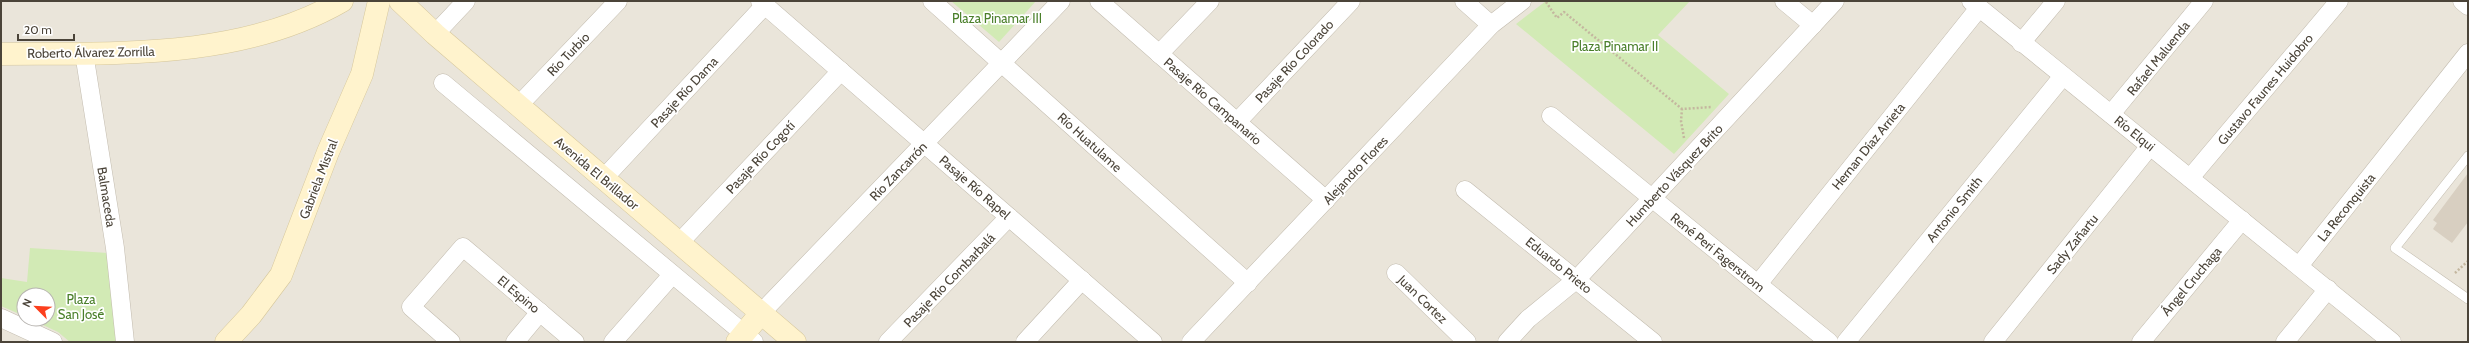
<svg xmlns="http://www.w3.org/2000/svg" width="2469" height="343" viewBox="0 0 2469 343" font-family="Cabin,sans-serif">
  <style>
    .residential { fill: #eae5da; fill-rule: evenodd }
    .green { fill: #d2eab5 }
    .building { fill: #d8cfc1 }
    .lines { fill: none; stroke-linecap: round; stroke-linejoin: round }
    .lane-casing { stroke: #c2bbae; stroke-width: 10 }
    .street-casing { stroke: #c2bbae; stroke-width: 19 }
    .secondary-casing { stroke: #d6c79b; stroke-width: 23 }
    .path { stroke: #c4b79f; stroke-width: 2.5; stroke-dasharray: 2 2; stroke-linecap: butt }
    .lane { stroke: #fff; stroke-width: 9 }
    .street { stroke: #fff; stroke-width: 18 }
    .secondary { stroke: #fff3cd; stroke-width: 22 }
    .labels { text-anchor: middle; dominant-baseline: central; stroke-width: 3.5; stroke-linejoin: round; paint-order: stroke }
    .park-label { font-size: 13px; fill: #4a7f2a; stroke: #fff }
    .street-label { font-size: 13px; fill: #4b4439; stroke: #fff }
  </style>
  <rect width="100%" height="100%" fill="#f6f3ec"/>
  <!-- residential -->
  <path class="residential" d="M1,1h2467v341h-2467zM24,295h24v24h-24z"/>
  <!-- green -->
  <g class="green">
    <path d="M951,1h85l-37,41z"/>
    <path d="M1546,1h144l-32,34 71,59 -55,60 -158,-130z"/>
    <path d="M30,248l78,5 12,89h-50l-12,-10 -28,-13h18v-24h-24v21l-23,-10v-28l26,4z"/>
  </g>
  <!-- building -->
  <path class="building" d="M2468,173v49l-16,21 -19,-14 4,-6 -4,-3z"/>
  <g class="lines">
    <!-- lane casing -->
    <g class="lane-casing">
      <path id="lane" d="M2468,156l-73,92 73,51"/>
    </g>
    <!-- street casing -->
    <g class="street-casing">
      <g id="street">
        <path d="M760,1l393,341"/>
        <path d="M932,1l316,282"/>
        <path d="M1099,1l227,199"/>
        <path d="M1464,1l27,24"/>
        <path d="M1784,1l29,24"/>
        <path d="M1971,1l421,341"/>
        <path d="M2462,1l6,5"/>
        <path d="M435,34l31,-33"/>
        <path d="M2021,43l35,-42"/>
        <path d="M84,53l31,195 10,94"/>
        <path d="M1159,54l51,-53"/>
        <path d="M443,83l311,259"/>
        <path d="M518,106l100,-105"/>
        <path d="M2111,114l93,-113"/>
        <path d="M1551,116l278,226"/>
        <path d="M1237,122l114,-121"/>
        <path d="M2190,178l149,-177"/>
        <path d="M603,179l162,-174"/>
        <path d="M1465,190l188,152"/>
        <path d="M680,242l161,-171"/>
        <path d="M2299,266l169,-213"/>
        <path d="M1396,273l71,69"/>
        <path d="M1758,284l221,-276"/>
        <path d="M761,313l300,-312"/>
        <path d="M1,318l52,24"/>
        <path d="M451,342l-40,-35 52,-60 112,95"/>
        <path d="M515,342l25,-30"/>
        <path d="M613,342l59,-67"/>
        <path d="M888,342l121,-125"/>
        <path d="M1025,342l57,-62"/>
        <path d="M1191,342l300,-317 31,-24"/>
        <path d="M1507,342l21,-23 49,-40 258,-278"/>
        <path d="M1846,342l217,-266"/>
        <path d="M1993,342l157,-196"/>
        <path d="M2141,342l101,-122"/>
        <path d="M2285,342l43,-53"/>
      </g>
    </g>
    <!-- secondary casing -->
    <g class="secondary-casing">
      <g id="secondary">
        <path d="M400,1l35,33 360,308"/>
        <path d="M1,54c113,-1 239,6 341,-53"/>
        <path d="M226,342l25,-27 30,-40 47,-123 34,-78 17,-73"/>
        <path d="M737,342l24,-29"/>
      </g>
    </g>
    <!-- path -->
    <g class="path">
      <path d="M1546,2l11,16 7,-6 118,97"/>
      <path d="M1684,138l-3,-17 1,-12 30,-2"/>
      <path d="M2455,273l13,-12"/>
    </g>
    <!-- lane -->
    <use href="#lane" class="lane"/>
    <!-- street -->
    <use href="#street" class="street"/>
    <!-- secondary -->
    <use href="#secondary" class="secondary"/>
  </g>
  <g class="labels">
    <!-- park labels -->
    <g class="park-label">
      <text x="997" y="18">Plaza Pinamar III</text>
      <text x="1615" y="46">Plaza Pinamar II</text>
      <text x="81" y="299">Plaza<tspan x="81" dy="15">San José</tspan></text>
    </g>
    <!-- street labels -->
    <g class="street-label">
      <text transform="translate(91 52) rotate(-1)">Roberto Álvarez Zorrilla</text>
      <text transform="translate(568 54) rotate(-46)">Río Turbio</text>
      <text transform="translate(2158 58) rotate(-51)">Rafael Maluenda</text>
      <text transform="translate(1294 61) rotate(-47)">Pasaje Río Colorado</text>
      <text transform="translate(2265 89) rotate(-50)">Gustavo Faunes Huidobro</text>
      <text transform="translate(684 92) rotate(-47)">Pasaje Río Dama</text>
      <text transform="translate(1213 101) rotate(41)">Pasaje Río Campanario</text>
      <text transform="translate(2135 133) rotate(39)">Río Elqui</text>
      <text transform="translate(1090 142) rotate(42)">Río Huatulame</text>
      <text transform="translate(1868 146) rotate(-51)">Hernan Díaz Arrieta</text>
      <text transform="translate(760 157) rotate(-47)">Pasaje Río Cogotí</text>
      <text transform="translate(1355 170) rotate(-47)">Alejandro Flores</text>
      <text transform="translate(898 171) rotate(-46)">Río Zancarrón</text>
      <text transform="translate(597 173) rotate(40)">Avenida El Brillador</text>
      <text transform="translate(1674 175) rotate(-47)">Humberto Vásquez Brito</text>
      <text transform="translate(318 179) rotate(-69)">Gabriela Mistral</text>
      <text transform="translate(975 187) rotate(41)">Pasaje Río Rapel</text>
      <text transform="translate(107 197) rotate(81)">Balmaceda</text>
      <text transform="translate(2346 207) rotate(-51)">La Reconquista</text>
      <text transform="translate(1954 209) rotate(-51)">Antonio Smith</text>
      <text transform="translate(2072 244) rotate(-51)">Sady Zañartu</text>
      <text transform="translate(1718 252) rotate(39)">René Peri Fagerstrom</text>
      <text transform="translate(1559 265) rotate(39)">Eduardo Prieto</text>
      <text transform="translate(949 280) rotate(-46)">Pasaje Río Combarbalá</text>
      <text transform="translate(2191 281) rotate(-50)">Ángel Cruchaga</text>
      <text transform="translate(519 294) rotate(40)">El Espino</text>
      <text transform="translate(1423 299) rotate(44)">Juan Cortez</text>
    </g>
  </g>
  <!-- border -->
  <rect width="2469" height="343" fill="none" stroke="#4b4439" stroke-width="4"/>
  <!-- north arrow -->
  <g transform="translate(36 307) rotate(294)"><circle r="19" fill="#ffffff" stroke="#b7b4b0"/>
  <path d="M0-3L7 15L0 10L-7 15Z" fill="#fc3f1d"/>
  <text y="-6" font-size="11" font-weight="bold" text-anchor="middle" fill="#4b4439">N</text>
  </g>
  <!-- scale -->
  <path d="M18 34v6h56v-6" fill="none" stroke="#4b4439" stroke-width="2"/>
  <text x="24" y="34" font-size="12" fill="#4b4439" stroke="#ffffff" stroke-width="3" paint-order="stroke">20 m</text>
</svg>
